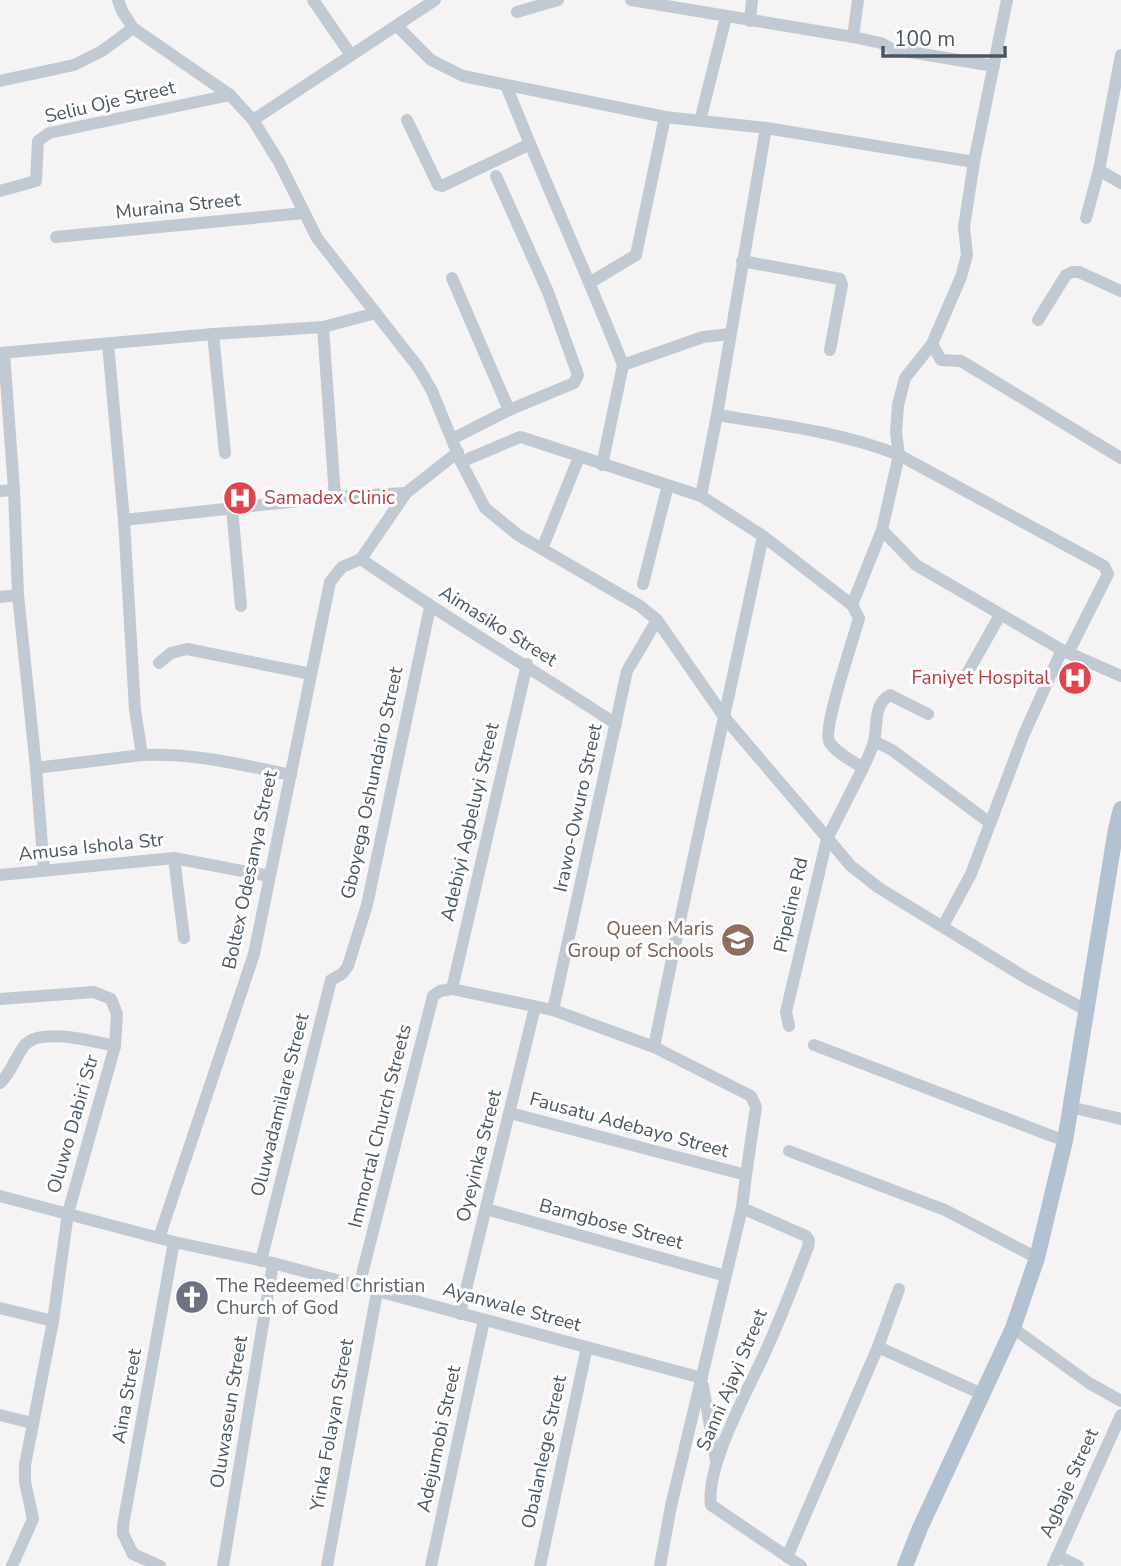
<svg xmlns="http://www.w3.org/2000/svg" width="1121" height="1566" viewBox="0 0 1121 1566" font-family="'Nunito Sans',sans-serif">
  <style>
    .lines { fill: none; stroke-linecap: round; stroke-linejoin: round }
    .minor { stroke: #c1cad2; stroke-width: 12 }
    .major { stroke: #b3c2d1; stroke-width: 16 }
    .labels { text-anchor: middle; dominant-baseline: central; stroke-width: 6; stroke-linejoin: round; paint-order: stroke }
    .street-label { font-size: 19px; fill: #4a5661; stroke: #fff }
    .health-label { font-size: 19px; fill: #be3a42; stroke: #fff; text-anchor: start }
    .education-label { font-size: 19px; fill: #785e54; stroke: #fff; text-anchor: end }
    .worship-label { font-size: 19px; fill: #5b616d; stroke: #fff; text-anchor: start }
  </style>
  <rect width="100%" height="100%" fill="#f5f3f3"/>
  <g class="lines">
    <!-- minor -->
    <g class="minor">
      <path d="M118,0l4,11 11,17 97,67 23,25 26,42 38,76 101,129 14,24 29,71 24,46 33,27 122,71 17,14 68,98 126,148 28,22 149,91 60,32"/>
      <path d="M313,0l38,55"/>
      <path d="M631,0l222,37 28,6 11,6 102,17"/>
      <path d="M517,12l41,-12"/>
      <path d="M750,21l2,-21"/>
      <path d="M397,26l34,34 32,16 202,41 101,11 208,34"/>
      <path d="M853,37l5,-37"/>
      <path d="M0,81l74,-16 28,-14 31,-23"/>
      <path d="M506,85c37,94 80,186 117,280"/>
      <path d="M253,120l182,-120"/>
      <path d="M407,120l31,65 4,1 88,-42"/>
      <path d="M700,121l26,-104"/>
      <path d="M1099,170l22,13"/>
      <path d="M0,191l36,-10 2,-40 11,-8 181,-38"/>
      <path d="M1086,218l13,-48 22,-115"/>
      <path d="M56,237l248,-24"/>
      <path d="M742,261l98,18 2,6 -12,65"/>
      <path d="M452,278l57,132"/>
      <path d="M591,282l45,-27 29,-138"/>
      <path d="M1038,320l28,-45 6,-3h7l42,19"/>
      <path d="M323,327l12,170"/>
      <path d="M213,334l12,119"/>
      <path d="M932,344l9,16 20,1 160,97"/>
      <path d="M0,353l213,-19 110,-7 53,-14"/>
      <path d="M4,353l10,137"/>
      <path d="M717,415c62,10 124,17 182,40l205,111 4,8 -40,79"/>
      <path d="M452,439l57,-29 65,-27 4,-8 -30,-83 -52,-116"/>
      <path d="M461,462l59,-25 4,1 177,58 62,40 89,69"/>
      <path d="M602,465l21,-100 80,-28 27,-3"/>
      <path d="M0,491l14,-1 4,105 -18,2"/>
      <path d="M701,496l16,-81 49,-287"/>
      <path d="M232,509l9,97"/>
      <path d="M124,520l211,-23 71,-4 52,-41"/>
      <path d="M882,530l34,35 146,85 59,26"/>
      <path d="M542,549l37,-92"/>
      <path d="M361,559c83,58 170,109 255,165"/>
      <path d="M361,559l45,-66"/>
      <path d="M643,584l25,-99"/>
      <path d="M18,595l18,173 106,-13 -7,-45 -11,-190 -16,-176"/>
      <path d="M159,663l12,-10 16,-4 124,25"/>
      <path d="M964,679l36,-64"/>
      <path d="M874,741l18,9 98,73"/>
      <path d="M142,755c53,-2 97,9 149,20"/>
      <path d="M36,768l8,103"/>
      <path d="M863,768c4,-9 9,-18 11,-27 4,-16 -1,-37 16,-46l38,19"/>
      <path d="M174,858l10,80"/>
      <path d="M0,875l174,-17 95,18"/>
      <path d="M943,926l28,-52 53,-140 38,-84"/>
      <path d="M452,989l75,-325"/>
      <path d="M0,999l94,-7 17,7 6,15 -2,32 -47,167 -15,108 -28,144v17l8,37 -21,47"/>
      <path d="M553,1010l74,-339 30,-51"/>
      <path d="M789,1026l-3,-14 41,-173 36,-71c-10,-7 -29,-16 -34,-27 -6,-15 25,-103 30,-123l-7,-13 30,-75 17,-75 -3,-23 2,-27 7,-27 27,-34 29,-67 6,-22 -3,-28 10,-65 33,-162"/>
      <path d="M814,1045l251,96"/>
      <path d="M654,1047c34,-171 73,-340 109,-511"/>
      <path d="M0,1083c11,-10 15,-25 24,-37 15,-20 70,-4 91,0"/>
      <path d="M1070,1107l51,12"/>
      <path d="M510,1113l236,62 -4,33 -71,298 -11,60"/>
      <path d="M789,1151l156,59 92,48"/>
      <path d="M0,1196l174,46 99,21 429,115"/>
      <path d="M742,1208l64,28 3,4 -1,7c-13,33 -25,66 -40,99 -17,39 -63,119 -57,159l90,61"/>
      <path d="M486,1209l240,67"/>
      <path d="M159,1238l95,-284 76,-372 12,-15 19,-8"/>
      <path d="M261,1261l70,-281 11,-6 6,-8 19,-61 63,-298"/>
      <path d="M359,1286l74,-290 7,-5 12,-2 101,21 101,37 97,49 5,11 -10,68"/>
      <path d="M0,1308l53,13"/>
      <path d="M460,1314l75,-307"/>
      <path d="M1013,1328l76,55 32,18"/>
      <path d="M878,1347l104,47"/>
      <path d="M703,1386l13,75"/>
      <path d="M0,1415l32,8"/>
      <path d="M133,1554l-10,-20v-9l51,-283"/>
      <path d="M133,1554l27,12"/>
      <path d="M1057,1556l21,10"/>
      <path d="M787,1557l91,-210 21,-58"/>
      <path d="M223,1566l50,-303"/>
      <path d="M327,1566l50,-274"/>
      <path d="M431,1566l53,-246"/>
      <path d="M540,1566l47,-219"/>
      <path d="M1053,1566l68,-151"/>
    </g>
    <!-- major -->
    <path class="major" d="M905,1566l15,-38 93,-200 24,-70 28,-117 51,-312 5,-20"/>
  </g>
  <!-- icons -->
  <defs>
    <g id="hospital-disc" transform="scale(1.75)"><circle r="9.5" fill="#e0444e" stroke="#fff"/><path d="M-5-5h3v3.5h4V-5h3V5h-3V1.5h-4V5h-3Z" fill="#fff"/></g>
    <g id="school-disc" transform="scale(1.75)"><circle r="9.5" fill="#8d6e63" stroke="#fff"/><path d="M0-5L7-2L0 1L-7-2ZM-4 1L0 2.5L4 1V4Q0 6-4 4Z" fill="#fff"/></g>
    <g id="church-disc" transform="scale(1.75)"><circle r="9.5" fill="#6b7280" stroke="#fff"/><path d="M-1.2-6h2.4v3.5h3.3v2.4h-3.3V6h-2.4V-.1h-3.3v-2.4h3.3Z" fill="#fff"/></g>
  </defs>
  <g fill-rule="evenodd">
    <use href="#hospital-disc" x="240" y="498"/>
    <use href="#hospital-disc" x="1075" y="678"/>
    <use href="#school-disc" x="738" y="940"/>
    <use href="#church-disc" x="192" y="1297"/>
  </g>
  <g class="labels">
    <!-- street labels -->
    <g class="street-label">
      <text transform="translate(110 102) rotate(-13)">Seliu Oje Street</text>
      <text transform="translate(178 206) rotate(-6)">Muraina Street</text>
      <text transform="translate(498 626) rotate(32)">Aimasiko Street</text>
      <text transform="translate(372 783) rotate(-78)">Gboyega Oshundairo Street</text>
      <text transform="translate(578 808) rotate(-78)">Irawo-Owuro Street</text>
      <text transform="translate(470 822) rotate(-77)">Adebiyi Agbeluyi Street</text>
      <text transform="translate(91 847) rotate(-6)">Amusa Ishola Str</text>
      <text transform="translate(250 870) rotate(-78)">Boltex Odesanya Street</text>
      <text transform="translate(791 905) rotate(-77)">Pipeline Rd</text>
      <text transform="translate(280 1105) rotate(-76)">Oluwadamilare Street</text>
      <text transform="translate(73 1124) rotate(-74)">Oluwo Dabiri Str</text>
      <text transform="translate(629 1125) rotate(15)">Fausatu Adebayo Street</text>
      <text transform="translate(380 1126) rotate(-76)">Immortal Church Streets</text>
      <text transform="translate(479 1156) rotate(-76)">Oyeyinka Street</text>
      <text transform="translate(611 1224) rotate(15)">Bamgbose Street</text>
      <text transform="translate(512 1307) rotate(15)">Ayanwale Street</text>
      <text transform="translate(732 1380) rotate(-67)">Sanni Ajayi Street</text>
      <text transform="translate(127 1396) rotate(-80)">Aina Street</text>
      <text transform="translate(229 1412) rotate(-81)">Oluwaseun Street</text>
      <text transform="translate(332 1425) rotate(-80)">Yinka Folayan Street</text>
      <text transform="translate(439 1439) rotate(-78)">Adejumobi Street</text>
      <text transform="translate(544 1452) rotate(-78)">Obalanlege Street</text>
      <text transform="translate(1069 1483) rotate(-66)">Agbaje Street</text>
    </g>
    <!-- health labels -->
    <g class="health-label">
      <text x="264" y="498">Samadex Clinic</text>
      <text x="1050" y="678" text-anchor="end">Faniyet Hospital</text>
    </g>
    <!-- education labels -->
    <g class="education-label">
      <text x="714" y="929">Queen Maris<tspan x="714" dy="22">Group of Schools</tspan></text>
    </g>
    <!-- worship labels -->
    <g class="worship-label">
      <text x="216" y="1286">The Redeemed Christian<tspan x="216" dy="22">Church of God</tspan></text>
    </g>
  </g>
  <!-- scale -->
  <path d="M883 46v10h122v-10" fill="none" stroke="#4a5661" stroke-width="3.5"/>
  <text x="894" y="46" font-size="21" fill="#4a5661" stroke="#ffffff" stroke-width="5" paint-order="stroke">100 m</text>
</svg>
